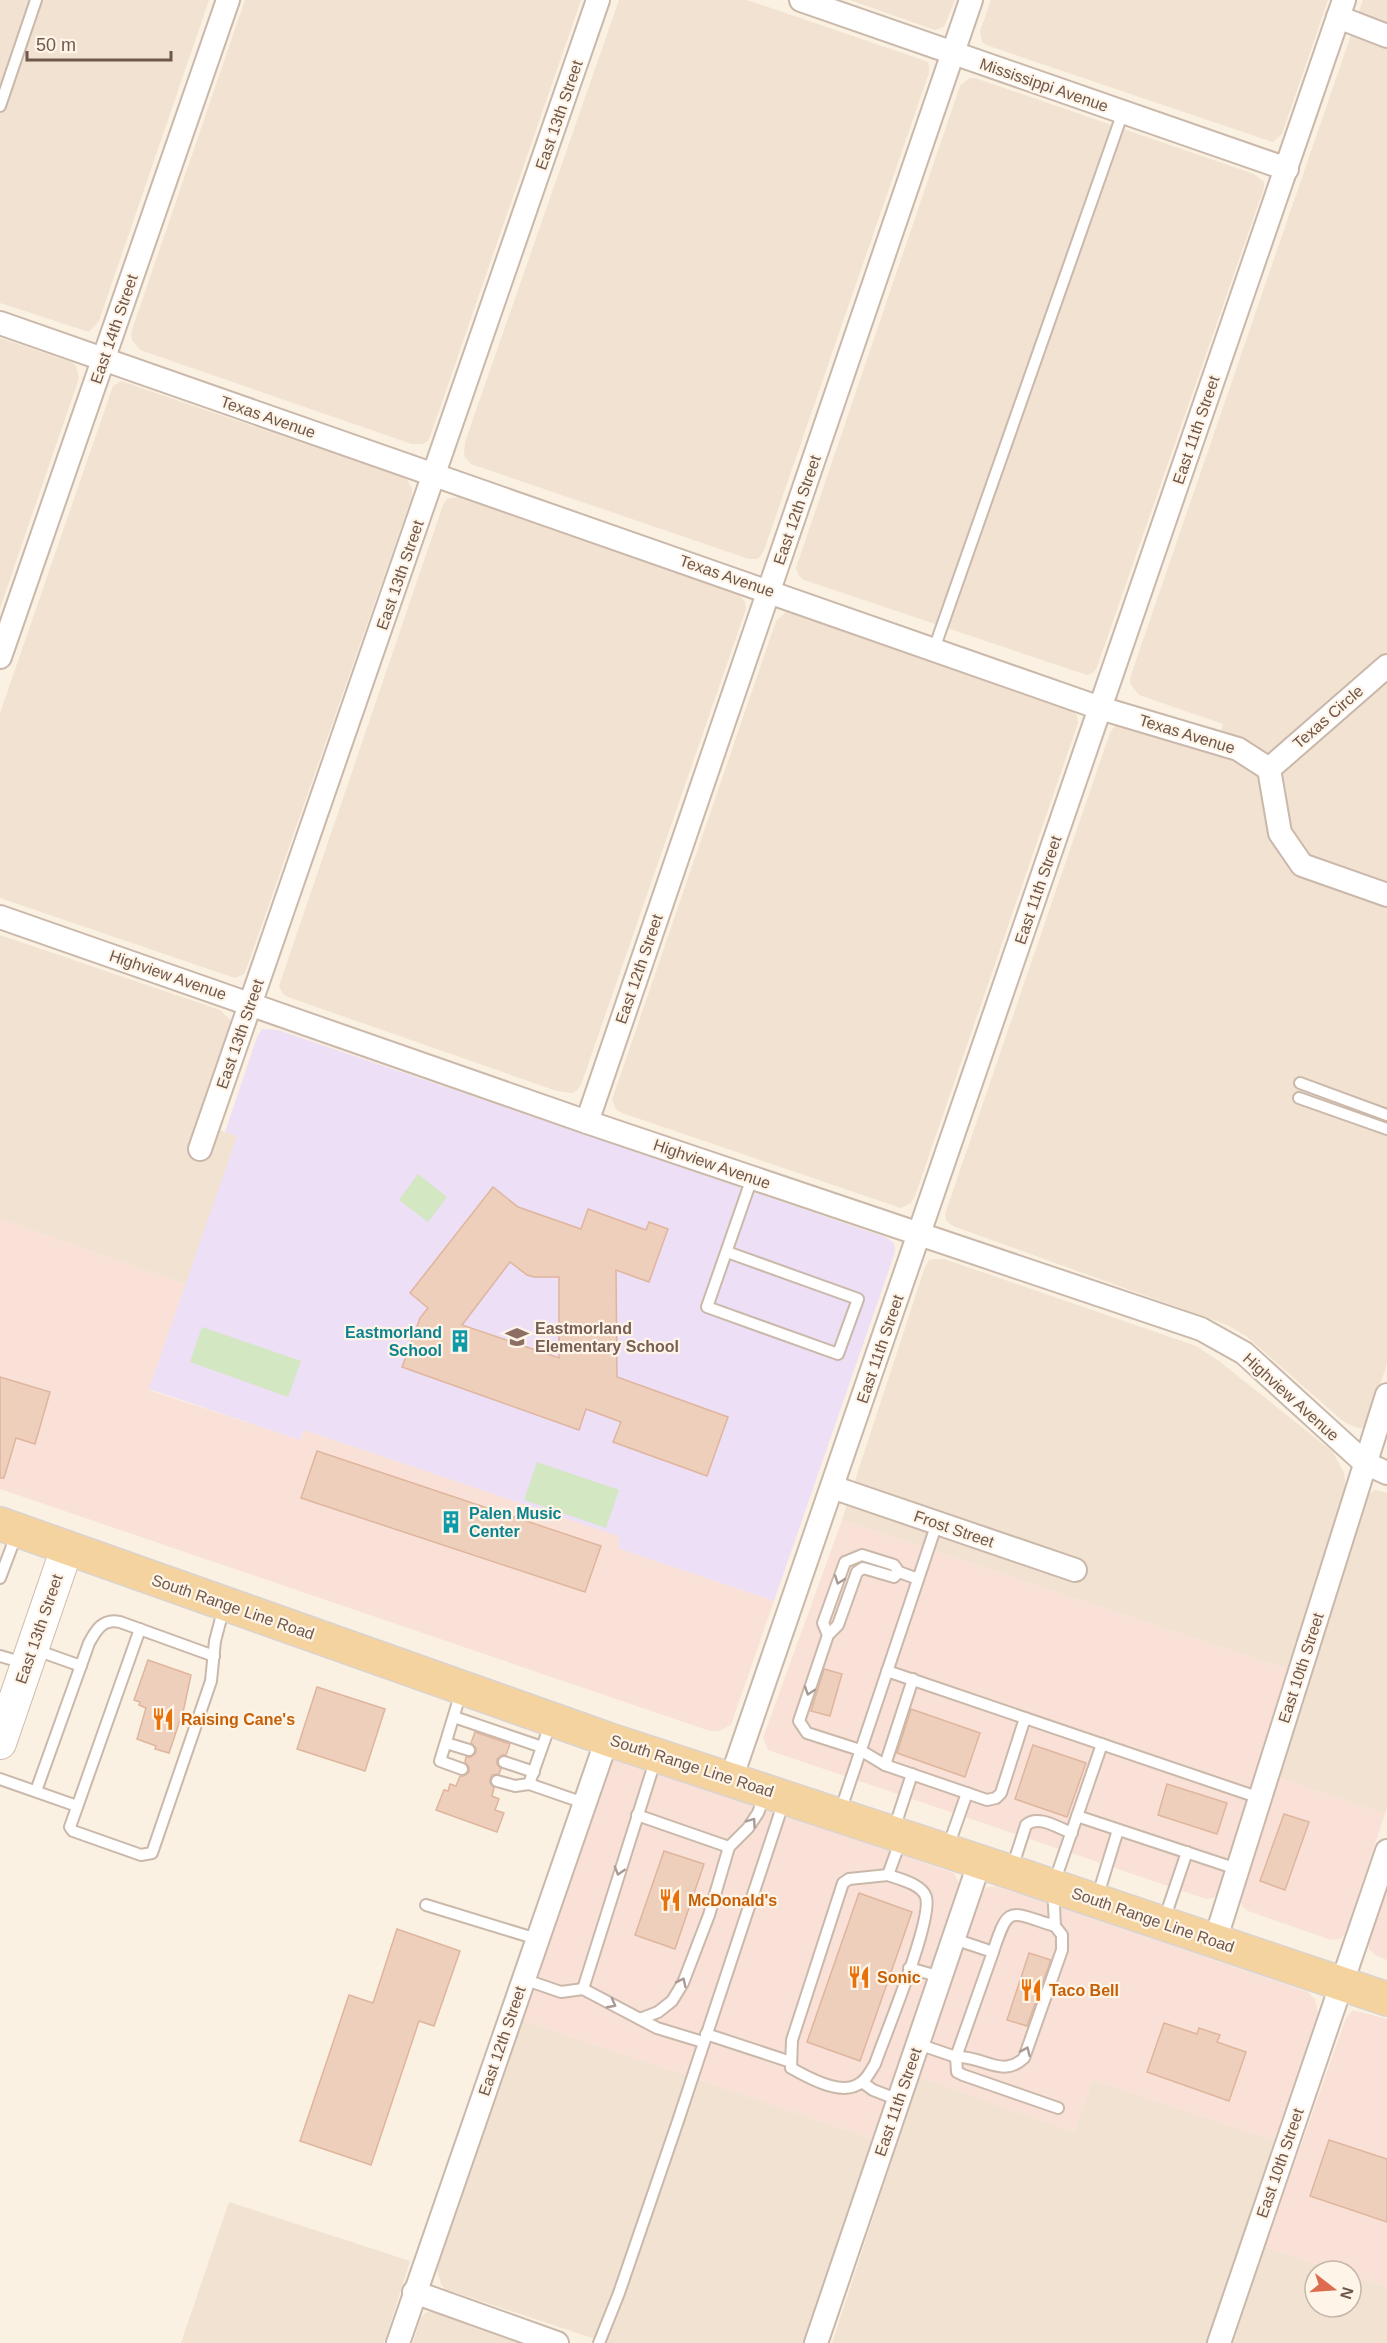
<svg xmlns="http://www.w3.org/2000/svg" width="1387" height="2343" viewBox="0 0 1387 2343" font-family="Arial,sans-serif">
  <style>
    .residential { fill: #f1e2d1 }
    .commercial { fill: #fae1d7 }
    .education { fill: #eddff6 }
    .green { fill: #d2e7c2 }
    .building { fill: #eecfbc; stroke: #dfb59d; stroke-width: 1.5; fill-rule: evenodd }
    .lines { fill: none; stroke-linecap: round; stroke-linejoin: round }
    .lane-casing { stroke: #cab8aa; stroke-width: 14 }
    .street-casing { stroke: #cab8aa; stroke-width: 26 }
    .secondary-casing { stroke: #cfbaaa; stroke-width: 34 }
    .primary-casing { stroke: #dad3d0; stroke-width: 36 }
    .lane { stroke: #fff; stroke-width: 10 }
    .street { stroke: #fff; stroke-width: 22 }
    .secondary { stroke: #fff; stroke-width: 32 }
    .primary { stroke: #f5d39f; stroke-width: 33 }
    .oneway { stroke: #a99a93 }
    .labels { text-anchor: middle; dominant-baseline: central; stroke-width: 4.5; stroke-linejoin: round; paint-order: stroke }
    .street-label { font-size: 16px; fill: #70574b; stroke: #fef5e8 }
    .education-label { font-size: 16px; font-weight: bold; fill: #785e54; stroke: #fef5e8; text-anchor: start }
    .culture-label { font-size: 16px; font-weight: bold; fill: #0d838f; stroke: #fef5e8; text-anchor: end }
    .food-label { font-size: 16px; font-weight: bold; fill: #c56008; stroke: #fef5e8; text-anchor: start }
  </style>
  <rect width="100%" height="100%" fill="#faf1e2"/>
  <!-- residential -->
  <g class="residential">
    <path d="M0,0h209l-110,321 -10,11 -89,-29z"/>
    <path d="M245,0h336l-150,434 -3,7 -5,3h-11l-272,-94 -8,-10 -1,-7z"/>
    <path d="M619,0h128l176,60 5,2 1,4v7l-165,477 -4,7 -4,2h-7l-278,-95 -7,-8 1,-14z"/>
    <path d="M850,0h105l-11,27 -9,3z"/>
    <path d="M991,0h337l-46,134 -9,8 -287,-97 -4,-3 -2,-11z"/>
    <path d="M1363,0h24v1364l-20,60 -4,4h-5l-14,-6 -98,-86 -19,-11 -274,-99 -7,-6 -1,-6 165,-481 4,-6 5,-2 94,29 10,-30 -84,-29 -8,-10 -1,-7z"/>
    <path d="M969,78h6l279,96 10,8v6l-167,479 -4,6 -6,2 -283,-95 -5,-4 -3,-8 164,-482z"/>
    <path d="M0,338l71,24 5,4 3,12 -79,230z"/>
    <path d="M121,381l280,96 6,3 5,8v8l-165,471 -3,7 -9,4 -235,-80v-185l113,-327z"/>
    <path d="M459,497l278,95 8,10 1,7 -165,476 -4,5 -5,3 -15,-2 -269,-94 -5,-3 -4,-8 164,-481 4,-6z"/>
    <path d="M786,612h7l281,99 3,5 1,7 -163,473 -4,7 -10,5 -279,-95 -6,-4 -4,-9 164,-479z"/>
    <path d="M0,935l220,75 10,10 2,5 -34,98 39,13 -50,149 -187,-66z"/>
    <path d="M935,1259h9l252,87 23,15 114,91 11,21 2,13 -3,14 -52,170 -449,-150 83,-253 4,-7z"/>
    <path d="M1375,1490l12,3v314l-2,7 -110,-38 90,-279z"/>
    <path d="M522,2020l351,119 -70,204h-196l-162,-54 -4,-5 -4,-14z"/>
    <path d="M919,2077l155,55 19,-52 183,61 -67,202h-377z"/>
    <path d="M229,2202l181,59 -26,82h-203z"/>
    <path d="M1265,2247l73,24h-23v36h36v-32l36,12v56h-154z"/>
    <path d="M431,2311l7,2 91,30h-116l7,-23 5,-7z"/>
  </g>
  <!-- commercial -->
  <g class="commercial">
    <path d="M0,1219l187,66 -38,105 151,50 4,-10 315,106 2,13 153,52 -43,124 -12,6h-9l-710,-242z"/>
    <path d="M842,1520l449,150 -68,214 -5,10 -5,4 -7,1 -438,-149 -5,-12z"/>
    <path d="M611,1758h12l331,115 5,11 -2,5 -84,250 -351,-119 84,-256z"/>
    <path d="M1275,1776l110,38 -40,120 -5,5 -9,1 -83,-29 -4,-3 -5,-10z"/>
    <path d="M996,1886l312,106 7,7 3,14 -42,128 -183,-61 -19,52 -155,-55 63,-183 3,-6z"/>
    <path d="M1387,1888v72l-12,-5 -6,-6v-7z"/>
    <path d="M1353,2010l34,9v268l-36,-12v-4h-13l-73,-24 81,-229z"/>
  </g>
  <!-- education -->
  <path class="education" d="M262,1029l16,1 607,207 8,5 2,5 -1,8 -120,346 -154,-52 -2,-13 -314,-106 -4,10 -151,-51 88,-253 -12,-4 32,-95z"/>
  <!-- green -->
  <g class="green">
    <path d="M418,1174l29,23 -19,25 -29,-22z"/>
    <path d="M202,1327l99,34 -13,36 -98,-35z"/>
    <path d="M537,1462l82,28 -13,38 -82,-28z"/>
  </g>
  <!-- building -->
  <g class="building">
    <path d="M493,1187l25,20 63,22 7,-20 58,21 3,-8 19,7 -19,53 -33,-12 1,107 111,40 -21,59 -94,-34 8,-20 -35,-13 -7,21 -177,-63 18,-49 8,-10 -18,-15zM510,1262l17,13 7,2h25v81l-97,-33z"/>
    <path d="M0,1377l50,15 -15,52 -19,-6 -12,40h-4z"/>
    <path d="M317,1451l284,95 -16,46 -284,-94z"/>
    <path d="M148,1660l43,15 -7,33 -15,45 -14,-4 1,-3 -19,-7 9,-31 -7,-3 1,-3 -6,-2z"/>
    <path d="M824,1669l18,5 -12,42 -19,-5z"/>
    <path d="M317,1687l68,22 -20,62 -68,-22z"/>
    <path d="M911,1709l69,24 -15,44 -68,-24z"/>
    <path d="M475,1732l35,12 -4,11h-4l-5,4v5l4,5 -2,5 -7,1 -2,5v3l4,5 -2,8 7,3 -4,11 9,3 -7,19 -61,-22 8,-20 4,1 2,-7 6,2 4,-10h4l5,-4v-5l-4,-5 1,-5h5l5,-4v-5l-5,-5z"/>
    <path d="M1033,1745l53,18 -19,54 -52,-18z"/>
    <path d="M1167,1784l60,19 -10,31 -59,-19z"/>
    <path d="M1284,1814l25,8 -24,68 -25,-9z"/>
    <path d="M664,1851l40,13 -29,85 -40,-14z"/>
    <path d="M859,1893l53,19 -52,149 -53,-19z"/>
    <path d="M397,1929l63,22 -26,75 -15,-5 -48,144 -71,-24 49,-146 24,8z"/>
    <path d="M1029,1953l22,7 -24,66 -20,-6z"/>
    <path d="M1164,2023l33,11 2,-6 21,7 -3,7 29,10 -17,49 -82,-29z"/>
    <path d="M1329,2140l58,19v63l-77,-26z"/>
  </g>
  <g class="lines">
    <!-- lane casing -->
    <g class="lane-casing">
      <g id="lane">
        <path d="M0,106l36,-106"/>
        <path d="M934,649l189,-537"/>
        <path d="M1300,1083l87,32"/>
        <path d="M1299,1098l88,31"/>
        <path d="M727,1252l131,47 -20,55 -131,-47 45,-129"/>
        <path d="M899,1572l-5,5 -31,-9 -6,4 -19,53 -10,10 -29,86 8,12 53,17 25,15 102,35 9,-2 5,-5 24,-75"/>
        <path d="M0,1578l17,-45"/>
        <path d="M140,1629l-70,198 3,4 68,24 11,-2 59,-172 4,-40 9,-34"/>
        <path d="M828,1635l-5,-12 22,-61 17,-7 32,10 5,7 19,7"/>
        <path d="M36,1650l45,16"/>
        <path d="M0,1656l24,7"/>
        <path d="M887,1671l373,127"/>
        <path d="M461,1692l-21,69 22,8"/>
        <path d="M454,1717l88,30"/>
        <path d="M446,1743l23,7"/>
        <path d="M504,1762l30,10"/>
        <path d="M885,1765l28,-86"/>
        <path d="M0,1779l77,27"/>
        <path d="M497,1781l18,5 14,-2 55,19"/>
        <path d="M529,1784l22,-62"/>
        <path d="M36,1791l53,-148c7,-13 14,-25 31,-21l94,34"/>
        <path d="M840,1812l97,-289"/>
        <path d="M637,1815l92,32"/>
        <path d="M1077,1816l160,53"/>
        <path d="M894,1829l18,-55"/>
        <path d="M948,1847l19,-54"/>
        <path d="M1012,1868l14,-43c12,-11 32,3 46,8"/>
        <path d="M888,1875c11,4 34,9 38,22 7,23 -41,138 -51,167 -5,8 -9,17 -18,21 -18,10 -50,-8 -66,-17l1,-28 51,-157 6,-4z"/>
        <path d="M888,1875l13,-36"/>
        <path d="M1097,1898l21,-68"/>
        <path d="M426,1905l111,34"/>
        <path d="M1164,1920l23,-68"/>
        <path d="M1055,1926l7,9v15l-38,108c-22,21 -42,-3 -68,-1l1,15 6,3 95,33"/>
        <path d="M993,1952c16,-49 16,-40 62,-26l-2,-40 49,-142"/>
        <path d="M909,1968l32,9"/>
        <path d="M523,1979l38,13 22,-3 74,39 46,14"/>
        <path d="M583,1989l73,-231"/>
        <path d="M640,2019l18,-7 14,-11 11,-18 26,-68 20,-68 19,-19 10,-15 7,-19"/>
        <path d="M706,2034l85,28"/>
        <path d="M918,2044l38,13 37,-105 -39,-13"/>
        <path d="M862,2082l11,8 26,10"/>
        <path d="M599,2343l20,-50 59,-172 106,-320"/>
      </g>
    </g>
    <!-- street casing -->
    <g class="street-casing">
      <g id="street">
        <path d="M801,0l486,169"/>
        <path d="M1338,17l49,19"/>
        <path d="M0,323l1100,385 138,41 31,20 11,64 22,32 85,30"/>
        <path d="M0,657l228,-657"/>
        <path d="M1269,769l118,-103"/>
        <path d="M0,917l587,205 614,207 43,24 121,110 22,10"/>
        <path d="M587,1122l384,-1122"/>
        <path d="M200,1149l398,-1149"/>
        <path d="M832,1487l243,83"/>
        <path d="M731,1779l613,-1779"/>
        <path d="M1215,1941l172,-546"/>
        <path d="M414,2292l143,51"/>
        <path d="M398,2343l209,-604"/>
        <path d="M816,2343l164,-482"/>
        <path d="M1219,2343l168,-492"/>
      </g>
    </g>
    <!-- secondary casing -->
    <g class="secondary-casing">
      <path id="secondary" d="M0,1743l67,-195"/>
    </g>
    <!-- primary casing -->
    <g class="primary-casing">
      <path id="primary" d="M0,1524l607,215 404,133 376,127"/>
    </g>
    <!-- lane -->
    <use href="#lane" class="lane"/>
    <!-- street -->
    <use href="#street" class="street"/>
    <!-- secondary -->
    <use href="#secondary" class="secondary"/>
    <!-- primary -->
    <use href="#primary" class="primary"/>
  </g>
  <!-- one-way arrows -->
  <defs><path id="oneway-chevron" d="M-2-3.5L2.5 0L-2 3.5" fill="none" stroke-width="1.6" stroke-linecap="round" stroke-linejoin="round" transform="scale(1.5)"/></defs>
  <g class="oneway">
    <use href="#oneway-chevron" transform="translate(839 1580) rotate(110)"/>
    <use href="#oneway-chevron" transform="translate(809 1691) rotate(108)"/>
    <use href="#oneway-chevron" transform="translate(752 1822) rotate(-55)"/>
    <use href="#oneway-chevron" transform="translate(619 1871) rotate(107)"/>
    <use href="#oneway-chevron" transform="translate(682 1982) rotate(-64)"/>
    <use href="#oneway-chevron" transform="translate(612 2004) rotate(28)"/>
    <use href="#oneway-chevron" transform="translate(1026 2051) rotate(-66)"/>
  </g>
  <!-- icons -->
  <defs>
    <g id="school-bare" transform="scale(1.8)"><path d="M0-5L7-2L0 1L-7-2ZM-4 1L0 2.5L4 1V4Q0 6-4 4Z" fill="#8d6e63" stroke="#fef5e8" stroke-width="2.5" paint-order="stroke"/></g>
    <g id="building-bare" transform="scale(1.8)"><path d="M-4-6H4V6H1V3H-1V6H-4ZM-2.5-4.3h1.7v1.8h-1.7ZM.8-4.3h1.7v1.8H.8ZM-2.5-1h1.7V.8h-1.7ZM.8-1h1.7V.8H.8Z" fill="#0f9aa8" stroke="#fef5e8" stroke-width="2.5" paint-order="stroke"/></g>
    <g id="restaurant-bare" transform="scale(1.8)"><path d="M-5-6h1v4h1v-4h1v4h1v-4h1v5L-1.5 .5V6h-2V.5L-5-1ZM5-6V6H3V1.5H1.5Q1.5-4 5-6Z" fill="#e8710a" stroke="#fef5e8" stroke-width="2.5" paint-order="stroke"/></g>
  </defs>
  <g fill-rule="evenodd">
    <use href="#school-bare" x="517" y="1337"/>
    <use href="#building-bare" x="460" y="1341"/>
    <use href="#building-bare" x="451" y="1522"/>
    <use href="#restaurant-bare" x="163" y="1719"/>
    <use href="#restaurant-bare" x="670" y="1900"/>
    <use href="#restaurant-bare" x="859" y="1977"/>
    <use href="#restaurant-bare" x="1031" y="1990"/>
  </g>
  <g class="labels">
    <!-- street labels -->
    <g class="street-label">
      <text transform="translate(1044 85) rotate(19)">Mississippi Avenue</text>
      <text transform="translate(559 115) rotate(-71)">East 13th Street</text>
      <text transform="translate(114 329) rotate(-71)">East 14th Street</text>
      <text transform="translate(268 417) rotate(19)">Texas Avenue</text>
      <text transform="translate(1196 430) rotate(-71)">East 11th Street</text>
      <text transform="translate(797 510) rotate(-71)">East 12th Street</text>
      <text transform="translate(400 575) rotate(-71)">East 13th Street</text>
      <text transform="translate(727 576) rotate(19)">Texas Avenue</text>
      <text transform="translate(1328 717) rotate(-41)">Texas Circle</text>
      <text transform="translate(1187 734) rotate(17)">Texas Avenue</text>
      <text transform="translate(1038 890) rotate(-71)">East 11th Street</text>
      <text transform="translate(639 969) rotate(-71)">East 12th Street</text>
      <text transform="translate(168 975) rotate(19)">Highview Avenue</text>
      <text transform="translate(240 1034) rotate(-71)">East 13th Street</text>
      <text transform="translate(712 1164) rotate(19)">Highview Avenue</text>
      <text transform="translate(880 1349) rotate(-71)">East 11th Street</text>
      <text transform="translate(1291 1397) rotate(42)">Highview Avenue</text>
      <text transform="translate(954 1529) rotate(19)">Frost Street</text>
      <text transform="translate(233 1607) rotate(19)">South Range Line Road</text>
      <text transform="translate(39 1629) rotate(-71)">East 13th Street</text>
      <text transform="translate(1301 1668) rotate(-72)">East 10th Street</text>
      <text transform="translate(692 1766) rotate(18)">South Range Line Road</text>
      <text transform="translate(1153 1920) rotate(19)">South Range Line Road</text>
      <text transform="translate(502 2041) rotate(-71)">East 12th Street</text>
      <text transform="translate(898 2102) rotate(-71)">East 11th Street</text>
      <text transform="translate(1280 2163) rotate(-71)">East 10th Street</text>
    </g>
    <!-- education labels -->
    <g class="education-label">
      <text x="535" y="1328">Eastmorland<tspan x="535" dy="18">Elementary School</tspan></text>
    </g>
    <!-- culture labels -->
    <g class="culture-label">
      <text x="442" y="1332">Eastmorland<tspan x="442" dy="18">School</tspan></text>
      <text x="469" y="1513" text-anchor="start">Palen Music<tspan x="469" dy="18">Center</tspan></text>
    </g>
    <!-- food labels -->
    <g class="food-label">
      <text x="181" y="1719">Raising Cane's</text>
      <text x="688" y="1900">McDonald's</text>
      <text x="877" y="1977">Sonic</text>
      <text x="1049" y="1990">Taco Bell</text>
    </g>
  </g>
  <!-- north arrow -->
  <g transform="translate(1333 2289) rotate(107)"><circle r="28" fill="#fef5e8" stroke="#c5b6a9" stroke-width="1.5"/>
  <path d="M0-4.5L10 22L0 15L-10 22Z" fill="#dd6c4f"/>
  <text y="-9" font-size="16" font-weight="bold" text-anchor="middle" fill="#70574b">N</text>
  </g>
  <!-- scale -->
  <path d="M27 51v9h144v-9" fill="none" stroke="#70574b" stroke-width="3"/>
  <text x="36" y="51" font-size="18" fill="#70574b" stroke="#fef5e8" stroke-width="4.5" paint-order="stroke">50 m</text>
</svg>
